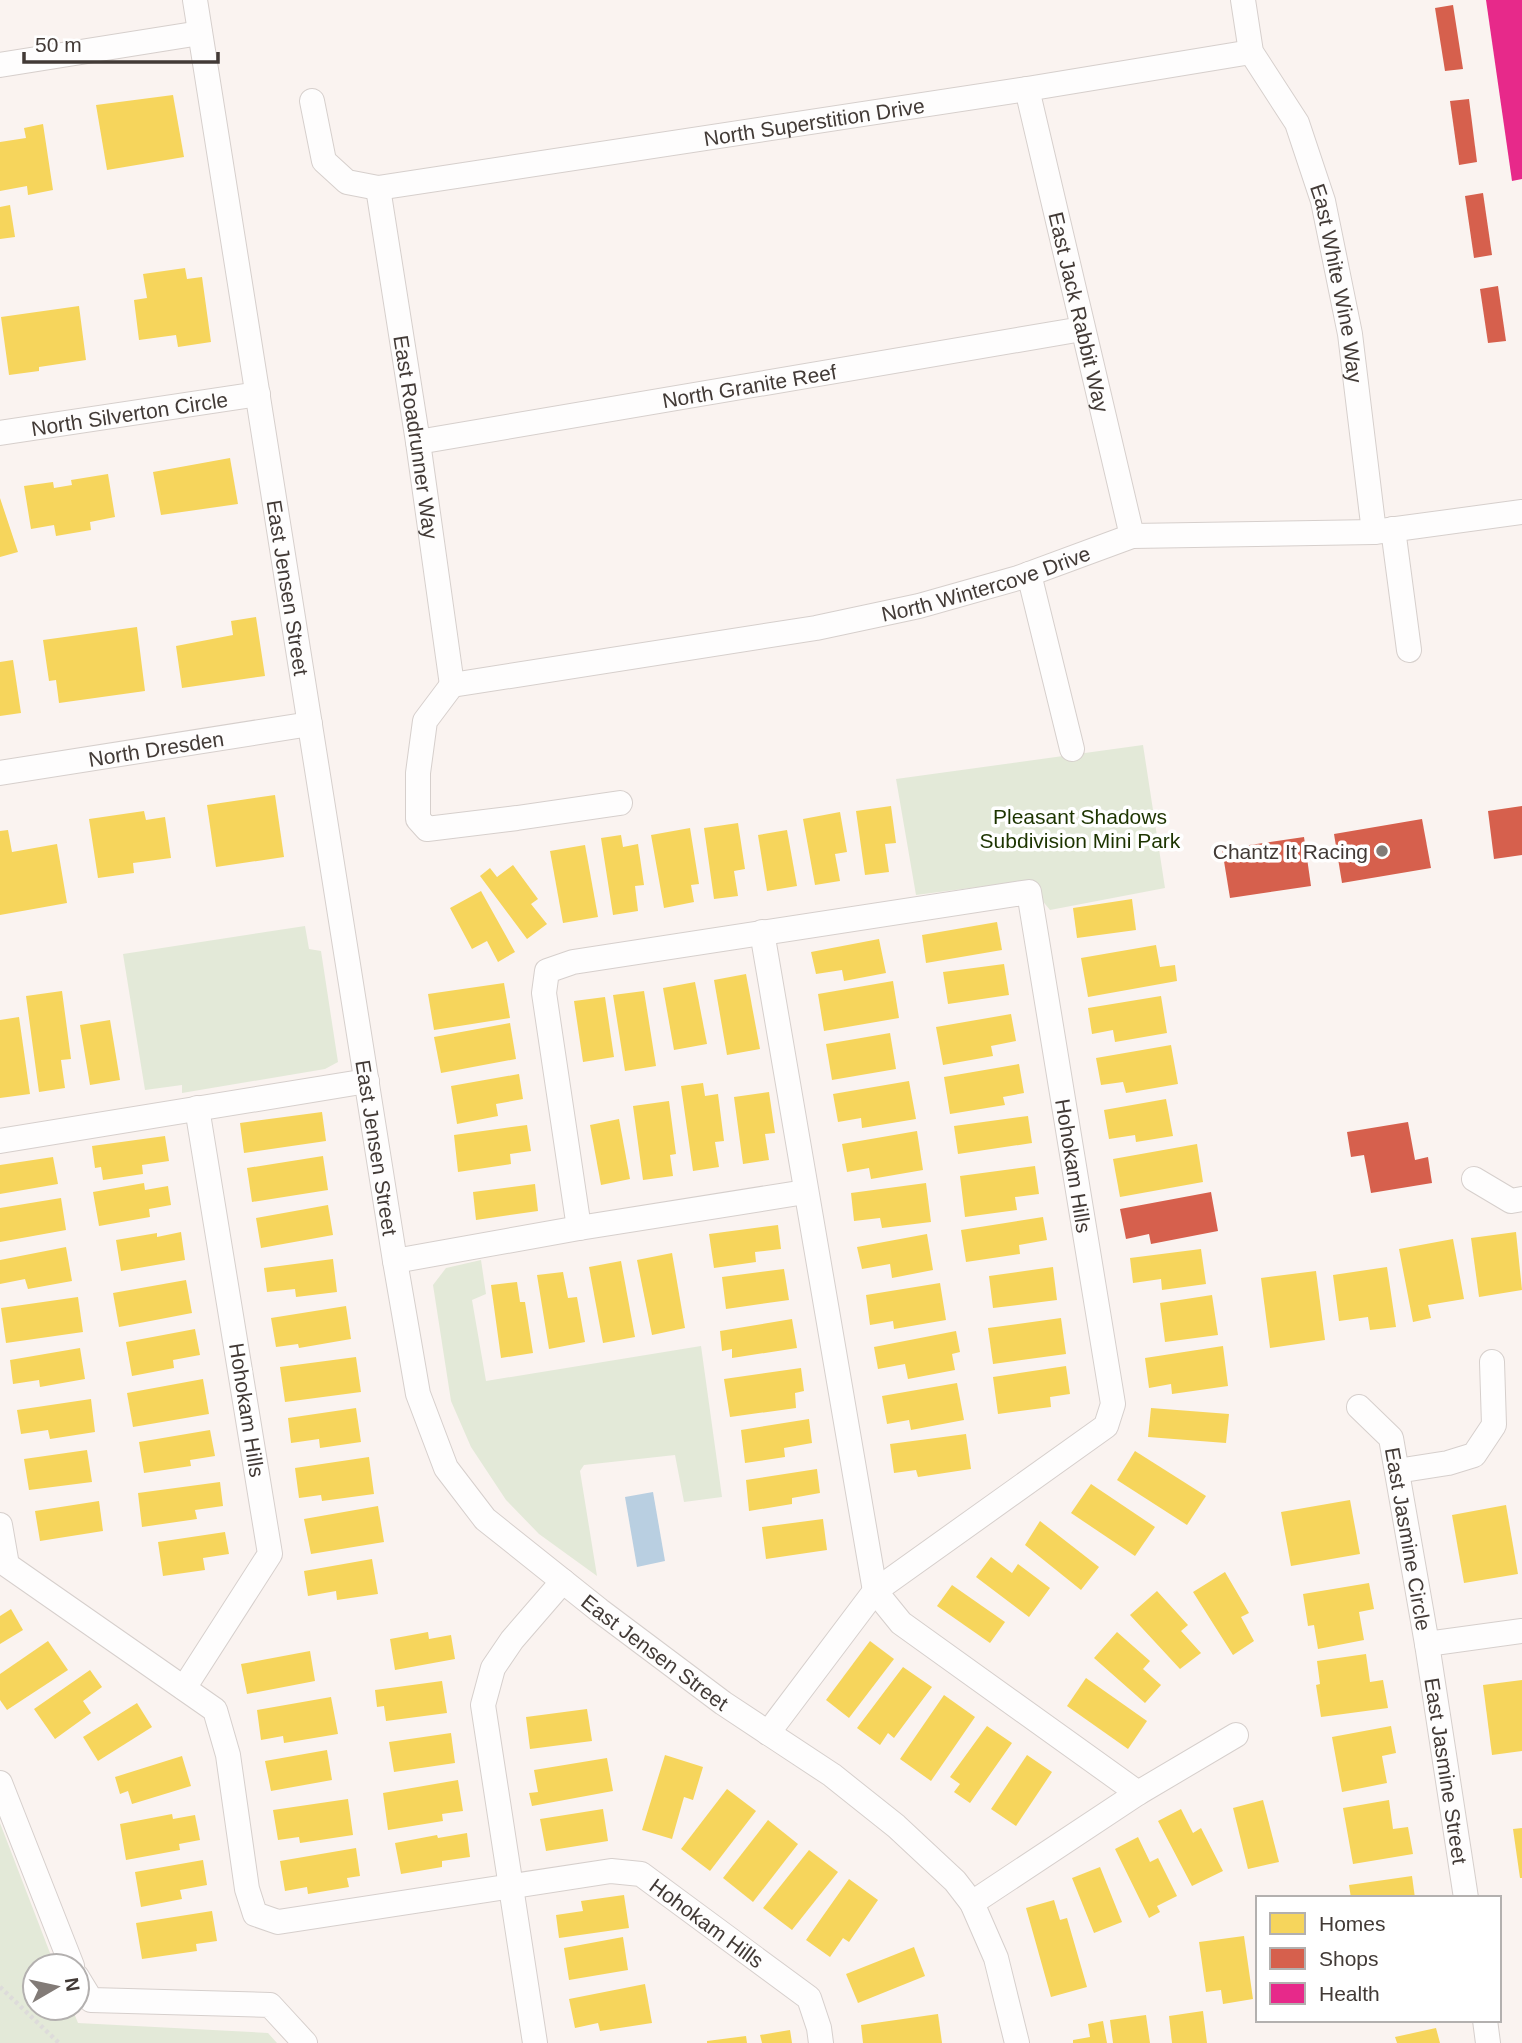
<svg xmlns="http://www.w3.org/2000/svg" width="1522" height="2043" viewBox="0 0 1522 2043" font-family="Arial,sans-serif">
  <style>
    .green { fill: #e3e9d8 }
    .water { fill: #b9cfe1 }
    .homes { fill: #f6d55c }
    .shops { fill: #d6604d }
    .health { fill: #e7298a }
    .lines { fill: none; stroke-linecap: round; stroke-linejoin: round }
    .minor-casing { stroke: #d6cfcc; stroke-width: 26 }
    .path { stroke: #dddbda; stroke-width: 4.5; stroke-dasharray: 3.5 3.5; stroke-linecap: butt }
    .minor { stroke: #fefdfd; stroke-width: 24 }
    .poi-dot { fill: #827b77; stroke: #fff; stroke-width: 2.5 }
    .labels { text-anchor: middle; dominant-baseline: central; stroke-width: 7; stroke-linejoin: round; paint-order: stroke }
    .street-label { font-size: 21px; fill: #423a36; stroke: #fff }
    .park-label { font-size: 21px; fill: #1d3400; stroke: #fff }
    .poi-label { font-size: 21px; fill: #423a36; stroke: #fff; text-anchor: end }
  </style>
  <rect width="100%" height="100%" fill="#faf3f0"/>
  <!-- green -->
  <g class="green">
    <path d="M1143,745l22,143 -115,22 -14,-17 -19,-11 -101,13 -20,-116z"/>
    <path d="M305,926l4,23 12,2 17,111 -13,7 -143,24v-8l-37,5 -22,-136z"/>
    <path d="M481,1260l5,34 -14,6 14,81 215,-35 21,151 -38,5 -9,-47 -91,10 -4,6 17,105 -58,-42 -33,-34 -35,-53 -20,-46 -18,-116 13,-17z"/>
    <path d="M0,1823l55,143h-20v42h37l6,15 190,10 9,10h-277z"/>
  </g>
  <!-- water -->
  <path class="water" d="M653,1492l12,69 -28,6 -12,-70z"/>
  <!-- homes -->
  <g class="homes">
    <path d="M173,95l11,62 -77,13 -11,-65z"/>
    <path d="M43,124l10,66 -25,5 -1,-9 -27,5v-49l26,-4 -2,-10z"/>
    <path d="M10,205l5,32 -15,2v-32z"/>
    <path d="M185,268l2,11 15,-2 9,65 -33,5 -2,-12 -37,5 -5,-40 13,-2 -4,-24z"/>
    <path d="M79,306l7,54 -47,7v4l-30,4 -8,-58z"/>
    <path d="M230,458l8,46 -77,11 -8,-43z"/>
    <path d="M108,474l7,43 -25,5 1,8 -35,6 -2,-11 -23,4 -7,-43 29,-4 1,6 18,-3 -1,-5z"/>
    <path d="M0,498l18,54 -18,5z"/>
    <path d="M256,617l9,59 -83,12 -6,-42 57,-11 -2,-14z"/>
    <path d="M137,627l8,64 -86,12 -3,-23 -7,1 -6,-41z"/>
    <path d="M13,660l8,53 -21,3v-54z"/>
    <path d="M275,795l9,62 -68,10 -9,-62z"/>
    <path d="M891,806l5,37 -11,1 4,28 -24,3 -9,-64z"/>
    <path d="M144,811l2,9 19,-3 6,41 -38,5 1,10 -36,5 -9,-59z"/>
    <path d="M840,812l7,40 -12,2 5,27 -25,4 -12,-66z"/>
    <path d="M738,823l7,46 -11,2 4,25 -24,3 -10,-71z"/>
    <path d="M690,828l9,56 -8,1 3,17 -30,6 -13,-73z"/>
    <path d="M8,830l4,22 45,-8 10,59 -67,12v-84z"/>
    <path d="M787,830l10,56 -30,5 -9,-56z"/>
    <path d="M621,835l2,12 15,-3 6,41 -9,1 3,25 -25,4 -12,-77z"/>
    <path d="M585,845l13,72 -35,6 -13,-72z"/>
    <path d="M513,865l25,34 -7,5 16,20 -20,15 -47,-63 10,-8 7,9z"/>
    <path d="M481,891l34,61 -17,10 -11,-21 -15,8 -22,-41z"/>
    <path d="M1132,899l4,31 -59,8 -4,-30z"/>
    <path d="M997,922l5,28 -76,13 -4,-28z"/>
    <path d="M879,939l7,34 -42,8 -2,-11 -26,4 -5,-22z"/>
    <path d="M1156,945l4,22 15,-2 2,16 -89,16 -7,-39z"/>
    <path d="M1004,964l5,31 -61,9 -5,-32z"/>
    <path d="M746,974l14,75 -33,6 -13,-75z"/>
    <path d="M893,981l6,37 -75,13 -6,-37z"/>
    <path d="M695,982l12,62 -33,6 -11,-62z"/>
    <path d="M504,983l6,35 -76,12 -6,-36z"/>
    <path d="M62,991l9,68 -10,1 4,28 -26,4 -13,-96z"/>
    <path d="M644,991l12,75 -31,5 -12,-76z"/>
    <path d="M1161,996l6,37 -52,9 -2,-12 -21,4 -4,-26z"/>
    <path d="M605,997l9,60 -31,5 -9,-61z"/>
    <path d="M1011,1014l5,27 -25,5 2,10 -50,9 -7,-38z"/>
    <path d="M19,1017l11,77 -30,4v-78z"/>
    <path d="M110,1020l10,60 -30,5 -10,-60z"/>
    <path d="M510,1023l6,36 -75,14 -7,-36z"/>
    <path d="M890,1033l6,36 -64,11 -6,-36z"/>
    <path d="M1171,1045l7,39 -52,9 -3,-11 -22,3 -5,-27z"/>
    <path d="M1019,1064l5,29 -21,4 2,8 -55,9 -6,-37z"/>
    <path d="M519,1074l4,25 -27,5 2,12 -41,8 -6,-38z"/>
    <path d="M909,1081l7,38 -54,9 -1,-10 -23,4 -5,-28z"/>
    <path d="M703,1083l2,13 13,-2 6,47 -9,1 4,25 -26,4 -12,-85z"/>
    <path d="M769,1092l6,41 -10,1 4,26 -26,4 -9,-67z"/>
    <path d="M1166,1099l7,37 -37,6 -1,-7 -26,4 -5,-29z"/>
    <path d="M669,1101l7,53 -6,1 3,21 -30,4 -10,-74z"/>
    <path d="M322,1112l4,29 -82,12 -4,-30z"/>
    <path d="M1028,1116l4,27 -74,11 -4,-28z"/>
    <path d="M619,1119l11,60 -29,6 -11,-60z"/>
    <path d="M527,1125l4,26 -21,3 1,10 -53,8 -4,-37z"/>
    <path d="M917,1131l6,39 -52,9 -2,-11 -22,4 -5,-28z"/>
    <path d="M165,1136l4,25 -27,4 1,9 -40,6 -2,-13 -6,1 -3,-22z"/>
    <path d="M1197,1144l6,38 -83,15 -7,-38z"/>
    <path d="M323,1156l5,34 -76,12 -5,-34z"/>
    <path d="M53,1157l5,27 -58,10v-29z"/>
    <path d="M1035,1166l4,28 -24,3 2,13 -52,7 -5,-41z"/>
    <path d="M144,1183l1,7 23,-4 3,19 -22,4 1,8 -51,9 -6,-34z"/>
    <path d="M926,1183l5,39 -49,6 -2,-10 -26,3 -3,-28z"/>
    <path d="M535,1184l3,27 -62,9 -3,-28z"/>
    <path d="M61,1198l5,32 -66,12v-34z"/>
    <path d="M328,1205l5,30 -72,13 -5,-30z"/>
    <path d="M1043,1217l4,23 -28,5 1,9 -54,8 -5,-32z"/>
    <path d="M778,1225l3,24 -26,3 1,10 -42,6 -5,-34z"/>
    <path d="M181,1232l4,28 -64,11 -5,-31 41,-7v4z"/>
    <path d="M1516,1232l6,58 -43,7 -8,-59z"/>
    <path d="M927,1234l6,36 -41,8 -2,-14 -28,5 -5,-22z"/>
    <path d="M1453,1239l11,60 -36,6 3,13 -18,4 -14,-73z"/>
    <path d="M66,1247l6,34 -44,8 -3,-10 -25,5v-24z"/>
    <path d="M1201,1249l5,35 -44,6 -1,-11 -28,4 -3,-25z"/>
    <path d="M672,1253l13,75 -33,7 -15,-75z"/>
    <path d="M333,1259l4,33 -41,5 -1,-8 -28,3 -3,-24z"/>
    <path d="M621,1261l14,76 -32,6 -14,-76z"/>
    <path d="M1053,1267l4,33 -64,8 -4,-32z"/>
    <path d="M1387,1267l9,60 -26,3 -2,-13 -29,4 -6,-46z"/>
    <path d="M784,1269l5,31 -63,9 -4,-32z"/>
    <path d="M1316,1271l9,69 -55,8 -9,-70z"/>
    <path d="M563,1272l5,26 9,-1 8,45 -36,7 -12,-74z"/>
    <path d="M186,1280l6,33 -73,14 -6,-34z"/>
    <path d="M517,1282l3,20h5l8,51 -32,5 -10,-73z"/>
    <path d="M940,1283l6,37 -52,9 -1,-8 -23,4 -4,-30z"/>
    <path d="M1212,1295l6,40 -53,7 -5,-39z"/>
    <path d="M78,1297l5,35 -77,11 -5,-35z"/>
    <path d="M346,1306l5,33 -52,9 -1,-4 -22,3 -5,-29z"/>
    <path d="M1061,1318l5,36 -73,10 -5,-36z"/>
    <path d="M792,1319l5,29 -65,10v-9l-10,2 -2,-20z"/>
    <path d="M195,1329l5,26 -27,5 1,8 -42,8 -6,-34z"/>
    <path d="M956,1331l4,21 -8,2 3,16 -47,9 -3,-15 -27,5 -4,-22z"/>
    <path d="M1223,1346l5,40 -56,8 -1,-10 -22,4 -4,-30z"/>
    <path d="M80,1348l5,31 -45,8 -1,-7 -26,4 -3,-24z"/>
    <path d="M356,1357l5,35 -76,10 -5,-35z"/>
    <path d="M1066,1366l4,28 -20,3 1,10 -53,7 -5,-37z"/>
    <path d="M801,1368l3,23 -9,2 1,15 -66,9 -6,-38z"/>
    <path d="M203,1379l6,35 -76,13 -6,-34z"/>
    <path d="M957,1383l7,37 -53,10 -2,-10 -22,4 -5,-28z"/>
    <path d="M91,1399l4,33 -45,7 -2,-9 -27,4 -4,-24z"/>
    <path d="M356,1408l5,34 -41,6 -1,-9 -28,4 -3,-25z"/>
    <path d="M1151,1408l78,6 -3,29 -78,-6z"/>
    <path d="M809,1419l3,24 -28,5 1,9 -40,6 -4,-33z"/>
    <path d="M210,1430l5,26 -25,4 1,6 -47,7 -5,-31z"/>
    <path d="M966,1434l5,35 -53,8 -2,-7 -22,3 -4,-29z"/>
    <path d="M87,1450l5,32 -63,8 -5,-31z"/>
    <path d="M1135,1451l71,45 -19,29 -70,-45z"/>
    <path d="M369,1457l5,37 -52,7 -1,-6 -22,3 -4,-30z"/>
    <path d="M817,1469l3,24 -28,5v6l-43,7 -3,-31z"/>
    <path d="M220,1482l3,24 -28,4 2,9 -55,8 -4,-34z"/>
    <path d="M1091,1484l64,43 -20,29 -64,-43z"/>
    <path d="M1350,1500l10,54 -69,12 -10,-54z"/>
    <path d="M99,1501l4,30 -63,10 -5,-30z"/>
    <path d="M1506,1505l12,69 -54,9 -12,-68z"/>
    <path d="M378,1506l6,36 -73,12 -7,-35z"/>
    <path d="M823,1519l4,31 -61,9 -4,-32z"/>
    <path d="M1040,1521l59,46 -18,23 -56,-45z"/>
    <path d="M225,1532l4,22 -26,4 2,12 -42,6 -5,-34z"/>
    <path d="M991,1557l21,16 6,-9 32,24 -21,29 -53,-40z"/>
    <path d="M372,1559l6,35 -41,6 -1,-9 -28,5 -4,-25z"/>
    <path d="M1225,1572l24,41 -8,4 13,24 -21,14 -40,-63z"/>
    <path d="M1369,1583l5,26 -15,3 5,28 -46,9 -4,-24 -6,1 -5,-32z"/>
    <path d="M952,1585l53,37 -15,21 -53,-37z"/>
    <path d="M1157,1591l31,34 -7,6 20,22 -21,16 -50,-54z"/>
    <path d="M11,1609l12,21 -23,14v-28z"/>
    <path d="M428,1632l1,7 22,-4 4,24 -60,11 -5,-31z"/>
    <path d="M1117,1632l33,29 -7,8 18,16 -16,18 -51,-45z"/>
    <path d="M48,1641l20,29 -61,40 -7,-10v-26z"/>
    <path d="M870,1641l24,18 -45,59 -23,-18z"/>
    <path d="M310,1651l5,30 -68,13 -6,-30z"/>
    <path d="M1366,1654l4,28 13,-2 5,28 -67,9 -5,-32 4,-1 -3,-23z"/>
    <path d="M903,1667l29,20 -38,51 -6,-5 -8,12 -23,-17z"/>
    <path d="M90,1670l12,17 -19,14 8,12 -36,26 -21,-30z"/>
    <path d="M1086,1678l61,43 -19,28 -61,-43z"/>
    <path d="M1522,1680v71l-30,4 -9,-70z"/>
    <path d="M442,1681l5,32 -61,8 -2,-15 -7,1 -2,-17z"/>
    <path d="M944,1695l31,22 -44,64 -31,-22z"/>
    <path d="M331,1697l7,37 -54,9 -1,-7 -22,4 -4,-30z"/>
    <path d="M137,1703l15,24 -54,34 -15,-24z"/>
    <path d="M587,1709l5,32 -62,8 -4,-32z"/>
    <path d="M987,1726l25,17 -42,60 -16,-11 6,-8 -10,-7z"/>
    <path d="M1391,1726l5,27 -14,3 5,27 -45,9 -10,-55z"/>
    <path d="M451,1733l4,30 -61,9 -5,-30z"/>
    <path d="M327,1750l5,30 -61,11 -6,-30z"/>
    <path d="M665,1755l38,12 -10,33 -9,-3 -12,42 -30,-9z"/>
    <path d="M1027,1755l25,17 -36,54 -25,-17z"/>
    <path d="M182,1756l9,30 -59,18 -4,-13 -8,3 -5,-17z"/>
    <path d="M607,1758l6,33 -81,15 -3,-13 9,-1 -4,-22z"/>
    <path d="M458,1780l5,31 -21,3 1,7 -55,9 -5,-37z"/>
    <path d="M727,1789l29,22 -46,60 -29,-22z"/>
    <path d="M348,1799l5,36 -53,8 -1,-6 -21,3 -5,-30z"/>
    <path d="M1263,1800l16,62 -31,7 -15,-61z"/>
    <path d="M1389,1800l4,29 15,-2 5,27 -60,10 -10,-56z"/>
    <path d="M603,1809l5,32 -62,10 -6,-32z"/>
    <path d="M1181,1809l12,24 8,-5 22,43 -31,15 -34,-65z"/>
    <path d="M172,1814l1,5 22,-4 5,25 -21,4 1,6 -54,10 -6,-36z"/>
    <path d="M768,1820l30,24 -45,58 -30,-24z"/>
    <path d="M1522,1828v50h-2l-7,-49z"/>
    <path d="M467,1833l3,24 -28,4v6l-41,7 -6,-31 42,-8 1,3z"/>
    <path d="M1138,1837l12,25 8,-4 19,38 -20,10 3,6 -11,6 -34,-69z"/>
    <path d="M356,1848l4,28 -13,2 2,9 -41,7 -1,-7 -22,4 -5,-30z"/>
    <path d="M809,1850l29,22 -46,58 -29,-22z"/>
    <path d="M203,1860l4,25 -27,5 2,9 -41,8 -6,-35z"/>
    <path d="M1100,1867l22,55 -28,11 -22,-55z"/>
    <path d="M1412,1876l3,22h-64l-2,-13z"/>
    <path d="M849,1879l29,21 -29,42 -6,-4 -13,19 -24,-17z"/>
    <path d="M624,1895l5,33 -70,10 -3,-23 27,-4 -2,-10z"/>
    <path d="M1054,1900l6,20 7,-2 20,69 -36,10 -25,-89z"/>
    <path d="M212,1911l5,30 -21,3 1,7 -55,8 -6,-36z"/>
    <path d="M1244,1936l9,63 -30,5 -2,-14 -15,2 -7,-50z"/>
    <path d="M623,1937l5,33 -59,10 -5,-32z"/>
    <path d="M914,1947l11,29 -67,27 -12,-29z"/>
    <path d="M645,1984l7,39 -52,8 -2,-8 -23,5 -6,-29z"/>
    <path d="M1203,2011l4,32h-35l-3,-27z"/>
    <path d="M938,2014l4,29h-79l-2,-18z"/>
    <path d="M1146,2015l4,28h-37l-3,-23z"/>
    <path d="M1103,2021l4,22h-34v-3l17,-3 -2,-13z"/>
    <path d="M1436,2028l4,15h-43l-2,-6z"/>
    <path d="M790,2030l2,13h-30l-2,-8z"/>
    <path d="M746,2036l1,7h-40v-2z"/>
  </g>
  <!-- shops -->
  <g class="shops">
    <path d="M1453,5l10,64 -18,2 -10,-63z"/>
    <path d="M1469,99l8,63 -18,3 -9,-64z"/>
    <path d="M1483,193l9,62 -18,3 -9,-62z"/>
    <path d="M1498,286l8,55 -18,2 -8,-54z"/>
    <path d="M1522,806v49l-28,4 -6,-48z"/>
    <path d="M1422,819l9,49 -89,15 -8,-49z"/>
    <path d="M1304,837l7,49 -81,12 -8,-49z"/>
    <path d="M1408,1122l7,38 13,-3 4,26 -61,10 -7,-38 -13,2 -4,-25z"/>
    <path d="M1211,1192l7,39 -67,13 -2,-10 -23,5 -6,-30z"/>
  </g>
  <!-- health -->
  <path class="health" d="M1486,0h36v179l-10,2z"/>
  <g class="lines">
    <!-- minor casing -->
    <g class="minor-casing">
      <g id="minor">
        <path id="s1" d="M195,0l200,1261 23,133 28,74 39,51 114,91 124,93 109,72 64,51 59,55 17,22 24,55 21,85"/>
        <path id="s2" d="M1243,0l8,52 46,71 26,78 27,133 24,198"/>
        <path d="M0,65l200,-32"/>
        <path id="s3" d="M1027,89l105,447"/>
        <path id="s4" d="M312,101l12,60 23,21 31,6 649,-99 224,-37"/>
        <path id="s5" d="M378,188l40,254 34,243"/>
        <path id="s6" d="M0,433l258,-39"/>
        <path id="s7" d="M418,442l664,-113"/>
        <path d="M1393,529l16,121"/>
        <path d="M1029,574l43,175"/>
        <path id="s8" d="M452,685l364,-57 103,-22 99,-28 114,-42 242,-4 148,-20"/>
        <path d="M452,685l-27,36 -7,52v46l9,10 90,-11 103,-15"/>
        <path id="s9" d="M0,773l310,-49"/>
        <path d="M762,932l113,659 26,32 237,170"/>
        <path d="M0,1141l367,-60"/>
        <path d="M1474,1179l37,22 11,-2"/>
        <path id="s10" d="M579,1228l-35,-235 3,-22 26,-9 456,-70 84,512 -7,22 -231,165 -107,142"/>
        <path d="M395,1261l184,-33 226,-36"/>
        <path id="s11" d="M1359,1407l32,31 36,206 39,254"/>
        <path d="M1397,1471l51,-8 26,-8 20,-30 -2,-63"/>
        <path id="s12" d="M0,1525l7,40 208,145 13,45 19,134 8,25 23,8 333,-51 30,3 168,124 10,30 2,15"/>
        <path d="M1427,1644l95,-13"/>
        <path d="M184,1688l86,-134 -73,-446"/>
        <path d="M0,1783l72,183"/>
        <path d="M972,1903l166,-110 98,-58"/>
        <path d="M77,1977l14,23 179,5 35,38"/>
        <path d="M1485,2020l3,23"/>
        <path d="M535,2043l-52,-338 10,-37 19,-28 51,-59"/>
      </g>
    </g>
    <!-- path -->
    <path class="path" d="M0,1987l59,56"/>
    <!-- minor -->
    <use href="#minor" class="minor"/>
  </g>
  <!-- markers -->
  <circle class="poi-dot" cx="1382" cy="851" r="7"/>
  <g class="labels">
    <!-- street labels -->
    <g class="street-label">
      <text stroke="none"><textPath href="#s4" startOffset="565">North Superstition Drive</textPath></text>
      <text stroke="none"><textPath href="#s2" startOffset="303">East White Wine Way</textPath></text>
      <text stroke="none"><textPath href="#s3" startOffset="229">East Jack Rabbit Way</textPath></text>
      <text stroke="none"><textPath href="#s7" startOffset="336">North Granite Reef</textPath></text>
      <text stroke="none"><textPath href="#s6" startOffset="131">North Silverton Circle</textPath></text>
      <text stroke="none"><textPath href="#s5" startOffset="252">East Roadrunner Way</textPath></text>
      <text stroke="none"><textPath href="#s8" startOffset="544">North Wintercove Drive</textPath></text>
      <text stroke="none"><textPath href="#s1" startOffset="595">East Jensen Street</textPath></text>
      <text stroke="none"><textPath href="#s9" startOffset="158">North Dresden</textPath></text>
      <text stroke="none"><textPath href="#s1" startOffset="1162">East Jensen Street</textPath></text>
      <text stroke="none"><textPath href="#s10" startOffset="1026">Hohokam Hills</textPath></text>
      <text transform="translate(247 1410) rotate(81)">Hohokam Hills</text>
      <text stroke="none"><textPath href="#s11" startOffset="147">East Jasmine Circle</textPath></text>
      <text stroke="none"><textPath href="#s1" startOffset="1771">East Jensen Street</textPath></text>
      <text stroke="none"><textPath href="#s11" startOffset="382">East Jasmine Street</textPath></text>
      <text stroke="none"><textPath href="#s12" startOffset="976">Hohokam Hills</textPath></text>
    </g>
    <!-- park labels -->
    <g class="park-label">
      <text x="1080" y="816">Pleasant Shadows<tspan x="1080" dy="24">Subdivision Mini Park</tspan></text>
    </g>
    <!-- poi labels -->
    <g class="poi-label">
      <text x="1368" y="851">Chantz It Racing</text>
    </g>
  </g>
  <!-- legend -->
  <rect x="1256" y="1896" width="245" height="126" fill="#ffffff" stroke="#b3b0af" stroke-width="2"/>
  <rect x="1270" y="1913" width="35" height="21" fill="#f6d55c" stroke="#b3b0af" stroke-width="2"/>
  <text x="1319" y="1931" font-size="21" fill="#423a36">Homes</text>
  <rect x="1270" y="1948" width="35" height="21" fill="#d6604d" stroke="#b3b0af" stroke-width="2"/>
  <text x="1319" y="1966" font-size="21" fill="#423a36">Shops</text>
  <rect x="1270" y="1983" width="35" height="21" fill="#e7298a" stroke="#b3b0af" stroke-width="2"/>
  <text x="1319" y="2001" font-size="21" fill="#423a36">Health</text>
  <!-- north arrow -->
  <g transform="translate(56 1987) rotate(81)"><circle r="33" fill="#ffffff" stroke="#b3b0af" stroke-width="2"/>
  <path d="M0-5L12 26L0 18L-12 26Z" fill="#827b77"/>
  <text y="-10" font-size="19" font-weight="bold" text-anchor="middle" fill="#423a36">N</text>
  </g>
  <!-- scale -->
  <path d="M24 52v10h194v-10" fill="none" stroke="#423a36" stroke-width="3.5"/>
  <text x="35" y="52" font-size="21" fill="#423a36" stroke="#ffffff" stroke-width="5" paint-order="stroke">50 m</text>
</svg>
